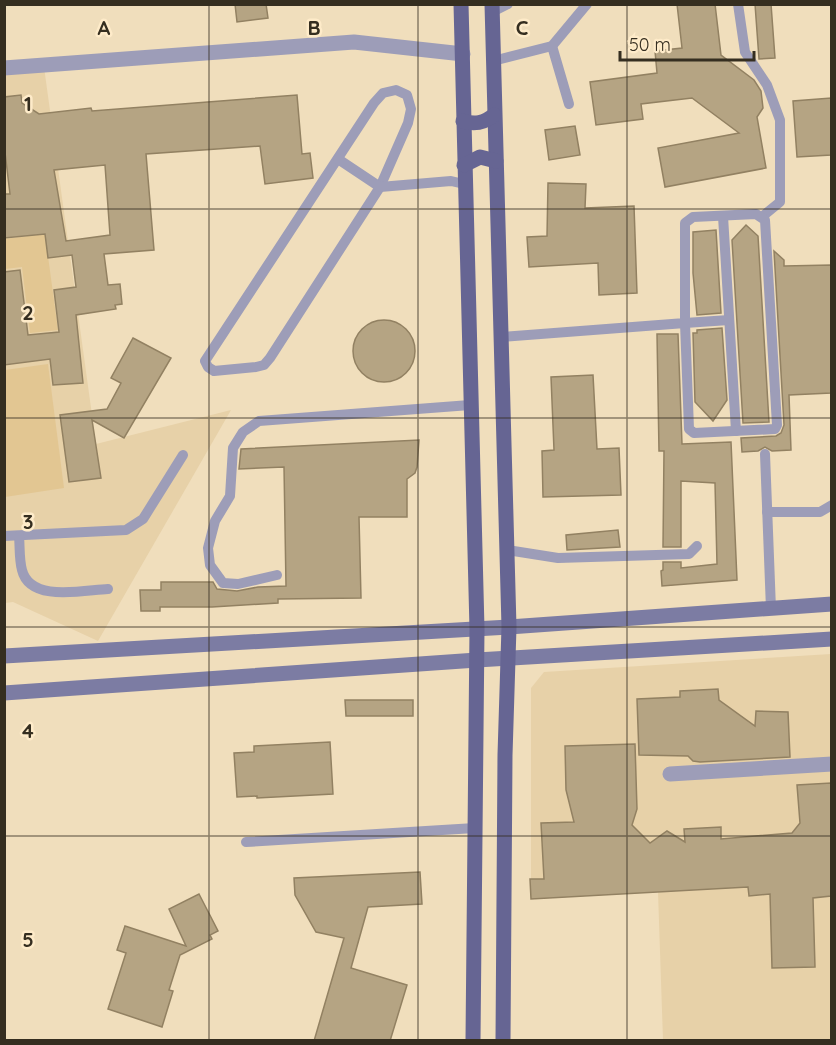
<svg xmlns="http://www.w3.org/2000/svg" width="836" height="1045" viewBox="0 0 836 1045" font-family="Quicksand,sans-serif">
  <style>
    .built { fill: #e7d1a8 }
    .green { fill: #e2c692 }
    .building { fill: #b5a483; stroke: #928162; stroke-width: 1.5; fill-rule: evenodd }
    .lines { fill: none; stroke-linecap: round; stroke-linejoin: round }
    .lane { stroke: #9d9db8; stroke-width: 10 }
    .street { stroke: #9d9db8; stroke-width: 15 }
    .secondary { stroke: #7c7ca3; stroke-width: 15 }
    .primary { stroke: #666593; stroke-width: 15 }
    .grid { fill: none; stroke: #352e20; stroke-width: 1.5; stroke-opacity: 0.55 }
    .grid-label { font-size: 20px; text-anchor: middle; font-weight: bold; fill: #352e20; stroke: #feebc9; stroke-width: 5; stroke-linejoin: round; paint-order: stroke }
  </style>
  <rect width="100%" height="100%" fill="#f0debc"/>
  <!-- built -->
  <g class="built">
    <path d="M44,67l52,377 135,-34 -133,231 -85,-39 -8,1v-533z"/>
    <path d="M831,654v386h-168l-5,-148 -127,7v-211l13,-16z"/>
  </g>
  <!-- green -->
  <g class="green">
    <path d="M45,234l13,96 -28,3 -8,-66 -17,2 -1,-30z"/>
    <path d="M48,364l16,124 -59,9v-127z"/>
  </g>
  <!-- building -->
  <g class="building">
    <path d="M235,4h31l2,14 -31,4z"/>
    <path d="M677,4h38l6,51 33,25 7,11 2,17 -6,9 9,51 -101,19 -7,-39 81,-15 -47,-35 -51,6 2,15 -47,6 -6,-43 67,-9 -2,-22 27,-3z"/>
    <path d="M755,4h16l4,54 -16,1z"/>
    <path d="M21,95l1,8 17,11 52,-6 1,3 205,-16 5,59 8,-1 3,25 -48,6 -5,-38 -114,8 8,96 -50,4 4,31 12,-1 2,20 -7,1 1,4 -40,6 7,68 -30,2 -3,-26 -46,6v-93l16,-2 8,65 31,-3 -5,-42 22,-3 -4,-32 -24,3 -3,-24 -41,4v-44h6l-6,-50v-47zM105,165l5,70 -44,6 -12,-71z"/>
    <path d="M831,98v57l-34,2 -4,-56z"/>
    <path d="M575,126l5,29 -31,5 -4,-30z"/>
    <path d="M548,183l38,1 -1,24 49,-2 3,87 -38,2 -1,-32 -69,4 -2,-30 20,-1z"/>
    <path d="M746,225l12,11 11,186 -26,1 -11,-183z"/>
    <path d="M716,230l5,83 -24,2 -4,-42v-41z"/>
    <path d="M774,251l10,9v6l47,-1v128l-42,2 2,55 -19,1 -7,-4 -7,4 -16,1 -1,-14 35,-2 5,-3 3,-8z"/>
    <circle cx="384" cy="351" r="31"/>
    <path d="M722,328l5,72 -14,21 -18,-19 -2,-69h4v-3z"/>
    <path d="M657,334h21l4,110 49,-2 6,138 -75,6 -1,-15 2,-1v-8h18v6l36,-4 -2,-81 -34,-2v66h-18l1,-96h-5z"/>
    <path d="M133,338l38,20 -47,80 -32,-18 9,58 -32,4 -9,-67 47,-6 14,-26 -10,-5z"/>
    <path d="M593,375l4,74 22,-1 2,47 -78,2 -1,-46 12,-1 -3,-73z"/>
    <path d="M419,440l-2,27 -2,6 -8,6v38h-48l2,81 -83,1v4l-66,4h-52v4h-19l-1,-21h21v-8h52l4,7 20,2 21,-4 28,-1 -2,-119 -45,2 2,-20z"/>
    <path d="M618,530l2,17 -53,3 -1,-15z"/>
    <path d="M718,689l1,11 36,26 1,-15 32,1 2,45 -90,5 -7,-1 -5,-5 -49,-1 -2,-56 43,-2v-6z"/>
    <path d="M345,700h68v16h-67z"/>
    <path d="M330,742l3,52 -76,4v-2l-20,1 -3,-44 20,-1v-6z"/>
    <path d="M635,744l2,65 -5,16 18,18 17,-12 18,11 -1,-13 37,-2v12l71,-6 8,-10 -3,-38 34,-2v113l-18,2 2,69 -43,1 -2,-74 -21,2 -1,-9 -217,12 -1,-20h14l-3,-56 33,-1 -8,-32 -1,-44z"/>
    <path d="M420,872l2,32 -54,3 -17,61 56,17 -17,56h-76l30,-103 -28,-6 -21,-37 -1,-17z"/>
    <path d="M199,894l19,37 -8,4 2,4 -32,16 -11,35 4,1 -11,36 -54,-18 18,-56 -9,-3 8,-24 61,20 -17,-37z"/>
  </g>
  <g class="lines">
    <!-- lane -->
    <g class="lane">
      <path d="M738,4l7,48 22,33 13,35v82l-17,14"/>
      <path d="M492,12l16,-8"/>
      <path d="M552,46l17,58"/>
      <path d="M493,61l59,-15 35,-42"/>
      <path d="M396,90l11,5 4,14 -3,14 -28,64 -110,171 -6,7 -8,2 -42,4 -6,-4 -3,-6 169,-258 9,-10z"/>
      <path d="M338,159l42,28 71,-6 13,3"/>
      <path d="M723,216l13,215"/>
      <path d="M501,337l184,-14v-100l8,-6 63,-3 9,6 12,205 -2,4 -81,4 -5,-4 -4,-106 44,-3"/>
      <path d="M765,454l6,155"/>
      <path d="M767,512h53l12,-7"/>
      <path d="M4,536l122,-6 17,-11 40,-64"/>
      <path d="M19,536c1,11 0,23 3,34 8,33 62,20 86,19"/>
      <path d="M507,550l51,8 131,-4 8,-8"/>
      <path d="M277,575l-39,9 -15,-1 -13,-18 -2,-17 7,-27 15,-25 3,-48 10,-16 16,-11 211,-16"/>
      <path d="M246,842l229,-14"/>
    </g>
    <!-- street -->
    <g class="street">
      <path d="M4,68l350,-26 109,12"/>
      <path d="M670,774l162,-10"/>
    </g>
    <!-- secondary -->
    <g class="secondary">
      <path d="M4,656l505,-29 323,-23"/>
      <path d="M4,693l473,-33 355,-21"/>
    </g>
    <!-- primary -->
    <g class="primary">
      <path d="M461,4l16,625 -4,411"/>
      <path d="M492,4l17,623 -4,128 -2,285"/>
      <path d="M463,121c12,4 21,2 31,-6"/>
      <path d="M464,165l16,-8 16,4"/>
    </g>
  </g>
  <!-- grid -->
  <path class="grid" d="M209,4v1036M418,4v1036M627,4v1036M4,209h828M4,418h828M4,627h828M4,836h828"/>
  <g class="grid-label">
    <text x="104" y="35">A</text>
    <text x="314" y="35">B</text>
    <text x="522" y="35">C</text>
    <text x="28" y="111">1</text>
    <text x="28" y="320">2</text>
    <text x="28" y="529">3</text>
    <text x="28" y="738">4</text>
    <text x="28" y="947">5</text>
  </g>
  <!-- border -->
  <rect width="836" height="1045" fill="none" stroke="#352e20" stroke-width="12"/>
  <!-- scale -->
  <path d="M620 51v9h134v-9" fill="none" stroke="#352e20" stroke-width="3"/>
  <text x="629" y="51" font-size="18" fill="#352e20" stroke="#feebc9" stroke-width="4.5" paint-order="stroke">50 m</text>
</svg>
